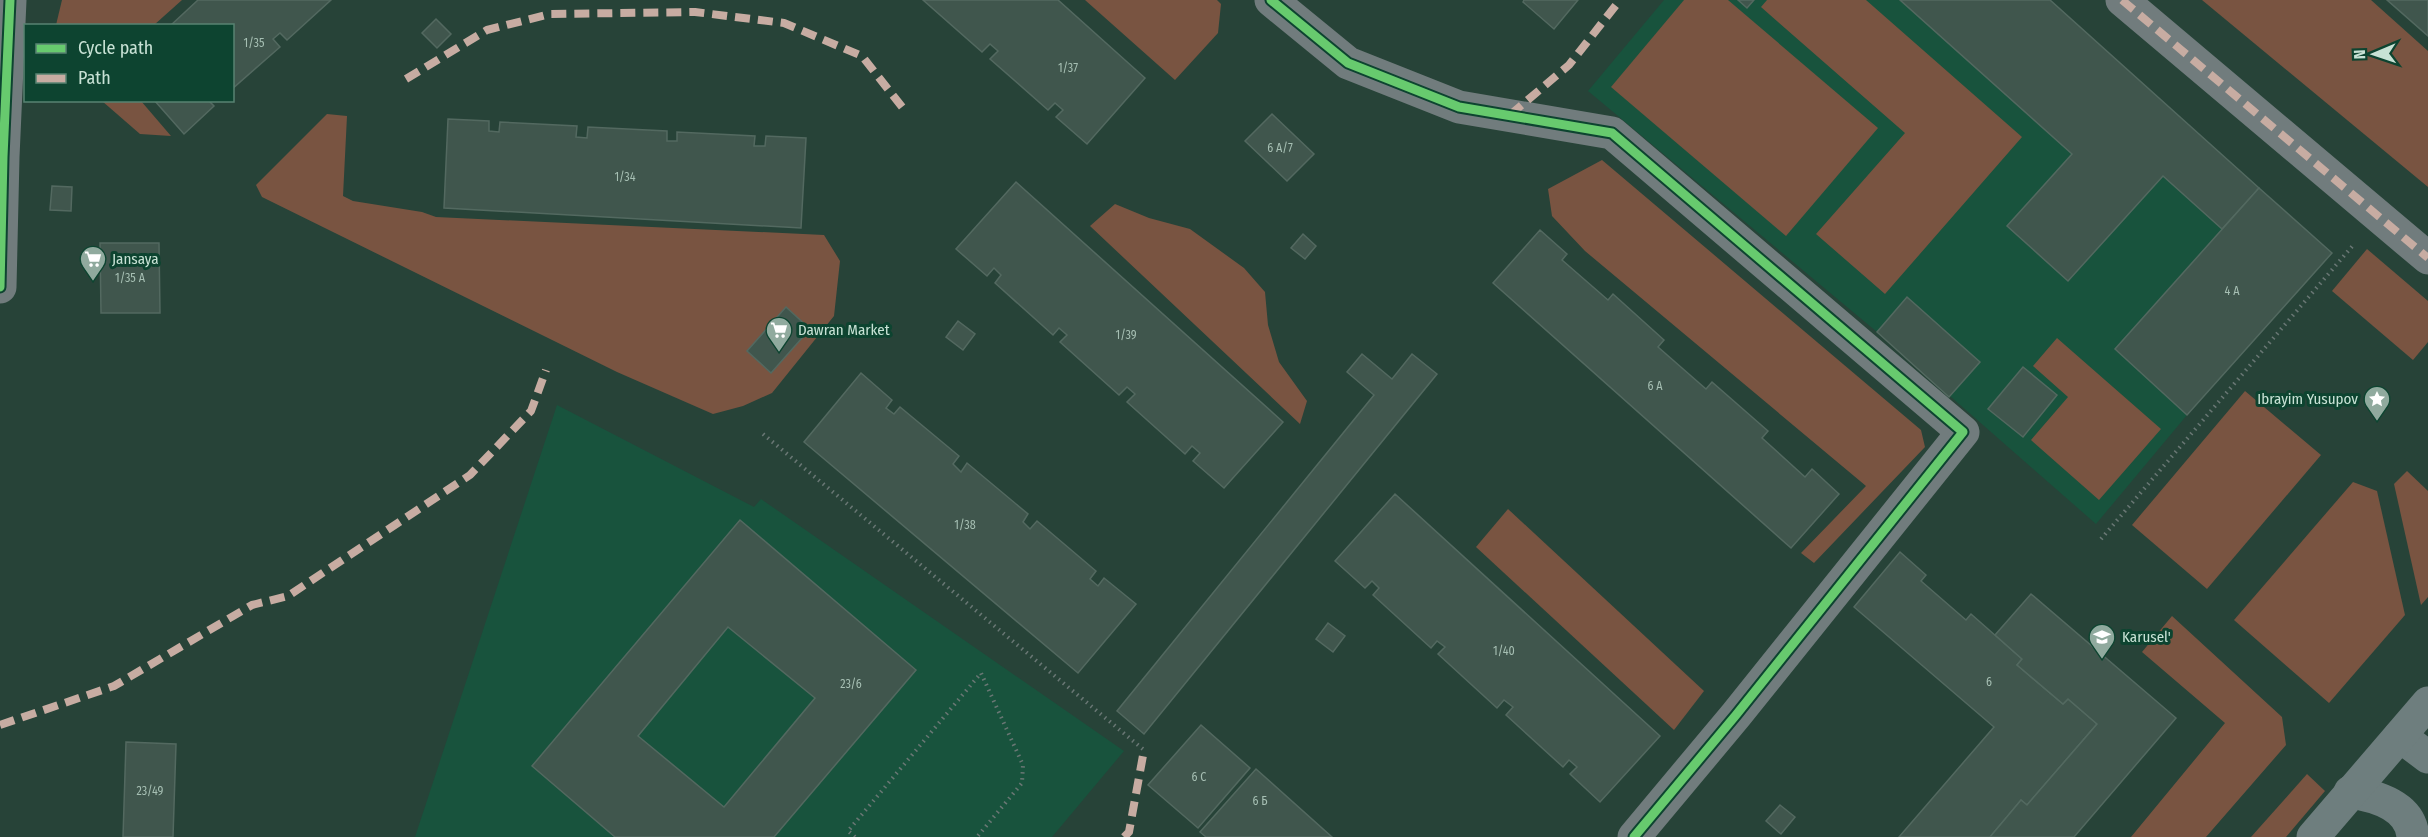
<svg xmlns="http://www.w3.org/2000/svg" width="2428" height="837" viewBox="0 0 2428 837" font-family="'Fira Sans Condensed',sans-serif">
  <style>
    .built { fill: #18533d }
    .green { fill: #795441 }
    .building { fill: #40564d; stroke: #536960; stroke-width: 1.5; fill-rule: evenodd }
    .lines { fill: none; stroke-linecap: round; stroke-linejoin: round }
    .path { stroke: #697774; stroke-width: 4; stroke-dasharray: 1.5 4.5; stroke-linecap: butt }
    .street { stroke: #717c7d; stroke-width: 33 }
    .secondary { stroke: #6e7e7e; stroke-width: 33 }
    .quiet { stroke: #c7aca2; stroke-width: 8; stroke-dasharray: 15 8; stroke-linecap: butt }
    .cycleway-casing { stroke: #0d4430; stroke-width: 13 }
    .cycleway { stroke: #67ca6e; stroke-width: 9 }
    .labels { text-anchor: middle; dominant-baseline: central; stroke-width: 6; stroke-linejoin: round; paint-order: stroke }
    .number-label { font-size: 12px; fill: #a6bfb3 }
    .poi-label { font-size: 15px; fill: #c8e2d5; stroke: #0d4430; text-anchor: start }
  </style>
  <rect width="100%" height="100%" fill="#274338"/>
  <!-- built -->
  <g class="built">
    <path d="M1664,0h386l282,253 -145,162 -91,109 -219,-192 -289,-241z"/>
    <path d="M557,405l197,102 7,-8 363,252 -72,86h-637z"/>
  </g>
  <!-- green -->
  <g class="green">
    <path d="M62,0h120l-28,25h-98z"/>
    <path d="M1085,0h132l4,4 -3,29 -43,47z"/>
    <path d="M1684,0h44l150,128 -92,108 -175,-149z"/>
    <path d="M1767,0h99l156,137 -137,157 -69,-60 89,-101 -144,-126z"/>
    <path d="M2202,0h169l57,51v136z"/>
    <path d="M102,101h39l30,35 -31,-2z"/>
    <path d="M327,114l20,2 -4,80 10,5 69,11 14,5 388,18 16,26 -6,55 -62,77 -29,13 -30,8 -96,-42 -355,-175 -6,-12z"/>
    <path d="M1602,160l319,270 4,17 -111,116 -13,-10 65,-67 -281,-235 -33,-35 -4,-27z"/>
    <path d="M1115,204l34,14 41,11 54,39 21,24 3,33 11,37 28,39 -7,23 -210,-198z"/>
    <path d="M2367,249l61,52v41l-15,18 -81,-69z"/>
    <path d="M2057,338l104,91 -62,71 -68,-60 37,-43 -35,-31z"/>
    <path d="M2245,391l76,64 -114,134 -75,-64z"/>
    <path d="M2407,471l21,20v106l-7,8 -27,-121z"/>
    <path d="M2353,482l24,9 28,124 -76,88 -95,-83z"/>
    <path d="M1508,509l196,182 -30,39 -198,-183z"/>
    <path d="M2172,616l110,101 4,28 -80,92h-75l94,-114 -83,-71z"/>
    <path d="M2307,774l18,17 -39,46h-35z"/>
  </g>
  <!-- building -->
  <g class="building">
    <path d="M198,0h133l-44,40 -7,-7 -7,6 7,8 -48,42v-63h-62z"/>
    <path d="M923,0h135l87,78 -58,66 -31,-27 7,-7 -8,-7 -7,7 -58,-51 8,-8 -8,-7 -8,8z"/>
    <path d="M1524,0h54l-24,29 -31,-27z"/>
    <path d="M1738,0h16l-7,8z"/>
    <path d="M1900,0h150l209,188 -37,41 -59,-53 -95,105 -61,-55 65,-72z"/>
    <path d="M2387,0h41v36z"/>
    <path d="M436,19l15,15 -14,14 -15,-15z"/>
    <path d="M154,100h54l6,6 -30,28z"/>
    <path d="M1272,114l42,40 -27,27 -42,-40z"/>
    <path d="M448,119l41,2v10l10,1 1,-10 77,4 -1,11 11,1 1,-11 79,4v10h10v-9l78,4 -1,10h11l1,-10 40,2 -5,90 -357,-20z"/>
    <path d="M1016,182l267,240 -59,66 -31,-27 7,-8 -8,-7 -7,8 -58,-52 8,-8 -8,-7 -8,8 -59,-53 7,-7 -8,-7 -6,7 -58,-52 6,-8 -7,-7 -7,8 -31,-27z"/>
    <path d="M52,186l20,1 -1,24 -21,-1z"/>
    <path d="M2259,188l73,65 -145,162 -72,-66z"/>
    <path d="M1540,230l27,24 -5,6 46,40 5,-6 51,46 -6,7 48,42 6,-7 56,49 -6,7 43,39 7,-8 27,25 -48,54 -298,-265z"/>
    <path d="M1303,234l13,12 -11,13 -14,-11z"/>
    <path d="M100,243h59l1,70h-59z"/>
    <path d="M1907,297l73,65 -31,35 -72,-65z"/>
    <path d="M786,307l24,22 -39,44 -24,-22z"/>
    <path d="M958,321l17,13 -12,16 -17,-13z"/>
    <path d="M1362,354l30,25 20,-25 25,20 -293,360 -27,-23 257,-316 -27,-23z"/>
    <path d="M2023,367l34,28 -34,42 -35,-28z"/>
    <path d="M861,373l31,27 -6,8 8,6 6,-7 59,49 -6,8 8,8 6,-9 61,51 -5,8 7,7 7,-8 59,50 -6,8 8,7 6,-8 32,26 -58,69 -274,-231z"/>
    <path d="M1395,494l265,242 -60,66 -30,-28 7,-7 -8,-7 -6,7 -57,-52 7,-8 -9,-7 -7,8 -59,-54 7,-7 -8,-6 -6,7 -58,-53 6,-7 -7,-7 -7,7 -30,-27z"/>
    <path d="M740,520l176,150 -142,167h-159l-83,-71zM728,627l87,71 -91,109 -86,-71z"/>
    <path d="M1900,552l26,23 -5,6 45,39 5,-6 51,45 -5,6 46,39 5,-5 29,25 -70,81 -6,-5 -31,37h-91l95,-110 -140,-120z"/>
    <path d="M2031,594l145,124 -102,119h-84l31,-37 6,5 70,-81 -29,-25 -5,5 -46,-39 5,-6 -27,-24z"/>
    <path d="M1328,623l17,13 -12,16 -17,-13z"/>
    <path d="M1201,725l49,43 -52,60 -50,-43z"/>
    <path d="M126,742l50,2 -3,93h-50z"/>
    <path d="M1256,769l76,68h-126l-6,-5z"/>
    <path d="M1780,805l15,12 -14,17 -15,-13z"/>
  </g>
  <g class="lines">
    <!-- path -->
    <g class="path">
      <path d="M763,434l381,316"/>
      <path d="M2101,539l254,-296"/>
      <path d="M855,837l-7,-6 133,-158 42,92 -1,18 -45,54"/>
    </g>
    <!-- street -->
    <g class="street">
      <path d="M1271,0l77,63 111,44 153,26 351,299 -227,283 -102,122"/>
      <path d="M2122,0l306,258"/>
      <path d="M0,287l3,-130 7,-157"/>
    </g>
    <!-- secondary -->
    <g class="secondary">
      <path d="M2400,736l28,21"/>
      <path d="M2350,792c26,4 61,14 63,45"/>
      <path d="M2313,837l115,-134"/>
    </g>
    <!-- quiet -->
    <g class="quiet">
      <path d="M2122,0l306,258"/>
      <path d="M406,79l81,-49 63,-16 145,-2 89,11 78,33 44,56"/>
      <path d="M1510,115l59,-50 51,-65"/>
      <path d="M0,725l114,-39 138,-81 36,-9 182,-121 61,-64 15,-41"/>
      <path d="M1124,837l5,-5 15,-82"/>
    </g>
    <!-- cycleway casing -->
    <g class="cycleway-casing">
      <g id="cycleway">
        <path d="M1271,0l77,63 111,44 153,26 351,299 -227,283 -102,122"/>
        <path d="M0,287l3,-130 7,-157"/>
      </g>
    </g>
    <!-- cycleway -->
    <use href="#cycleway" class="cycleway"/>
  </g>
  <!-- icons -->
  <defs>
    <g id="supermarket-pin" transform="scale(1.35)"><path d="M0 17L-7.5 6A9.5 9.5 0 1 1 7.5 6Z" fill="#90aa9e" stroke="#0d4430"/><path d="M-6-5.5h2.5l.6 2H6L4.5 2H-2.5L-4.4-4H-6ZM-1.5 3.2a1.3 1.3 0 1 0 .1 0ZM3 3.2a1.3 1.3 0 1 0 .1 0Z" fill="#fff"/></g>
    <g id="sight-pin" transform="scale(1.35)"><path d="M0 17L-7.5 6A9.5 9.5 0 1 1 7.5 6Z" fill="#90aa9e" stroke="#0d4430"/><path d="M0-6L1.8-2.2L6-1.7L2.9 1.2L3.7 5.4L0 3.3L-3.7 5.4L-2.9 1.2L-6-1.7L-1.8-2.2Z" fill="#fff"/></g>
    <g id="school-pin" transform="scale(1.35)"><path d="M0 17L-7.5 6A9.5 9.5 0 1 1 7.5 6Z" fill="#90aa9e" stroke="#0d4430"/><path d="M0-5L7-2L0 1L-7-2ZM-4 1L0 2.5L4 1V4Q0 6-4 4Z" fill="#fff"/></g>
  </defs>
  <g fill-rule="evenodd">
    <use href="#supermarket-pin" x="93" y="259"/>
    <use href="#supermarket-pin" x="779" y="330"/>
    <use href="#sight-pin" x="2377" y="399"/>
    <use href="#school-pin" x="2102" y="637"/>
  </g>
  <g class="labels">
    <!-- number labels -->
    <g class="number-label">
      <text x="254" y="43">1/35</text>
      <text x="1068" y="68">1/37</text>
      <text x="1280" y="148">6 А/7</text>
      <text x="625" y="177">1/34</text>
      <text x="130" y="278">1/35 А</text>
      <text x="2232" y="291">4 А</text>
      <text x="1126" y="335">1/39</text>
      <text x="1655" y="386">6 А</text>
      <text x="965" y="525">1/38</text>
      <text x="1504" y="651">1/40</text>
      <text x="1989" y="682">6</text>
      <text x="851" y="684">23/6</text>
      <text x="1199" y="777">6 С</text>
      <text x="150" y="791">23/49</text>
      <text x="1260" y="801">6 Б</text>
    </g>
    <!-- poi labels -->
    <g class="poi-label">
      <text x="112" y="259">Jansaya</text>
      <text x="798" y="330">Dawran Market</text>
      <text x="2358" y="399" text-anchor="end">Ibrayim Yusupov</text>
      <text x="2122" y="637">Karusel'</text>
    </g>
  </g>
  <!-- legend -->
  <rect x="24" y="24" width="210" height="78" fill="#0d4430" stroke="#588372" stroke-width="1.5"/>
  <rect x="36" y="44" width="30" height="9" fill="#67ca6e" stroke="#588372" stroke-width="1.5"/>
  <text x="78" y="54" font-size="18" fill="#c8e2d5">Cycle path</text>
  <rect x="36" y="74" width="30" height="9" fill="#c7aca2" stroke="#588372" stroke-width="1.5"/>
  <text x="78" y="84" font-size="18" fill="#c8e2d5">Path</text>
  <!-- north arrow -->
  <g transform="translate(2374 54) rotate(268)" stroke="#0d4430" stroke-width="4.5" paint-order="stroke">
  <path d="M0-4.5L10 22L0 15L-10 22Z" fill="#c8e2d5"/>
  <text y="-9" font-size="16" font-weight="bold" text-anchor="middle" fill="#c8e2d5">N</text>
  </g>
</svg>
